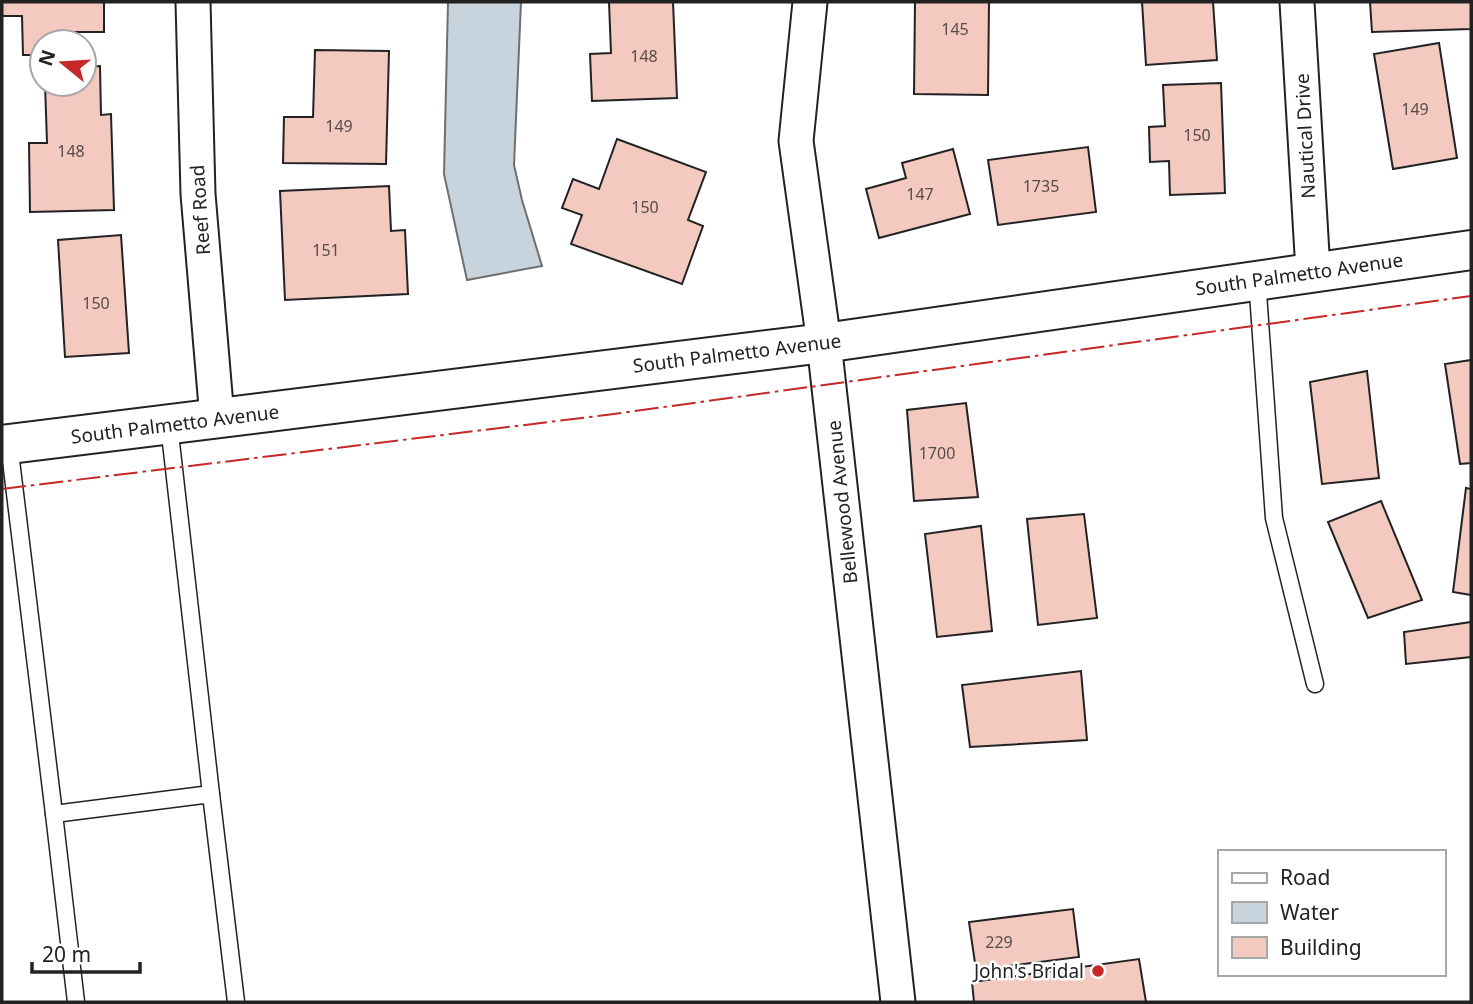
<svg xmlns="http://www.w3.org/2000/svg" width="1473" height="1004" viewBox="0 0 1473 1004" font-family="'Noto Sans',sans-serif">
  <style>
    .water { fill: #c7d3dd; stroke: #6f6f6f; stroke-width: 2 }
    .building { fill: #f3c9c0; stroke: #222; stroke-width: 2 }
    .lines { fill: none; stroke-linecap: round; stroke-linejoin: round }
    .lane-casing { stroke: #222; stroke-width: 19 }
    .street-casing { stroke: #222; stroke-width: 37 }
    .secondary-casing { stroke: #222; stroke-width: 42 }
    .lane { stroke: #fff; stroke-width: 16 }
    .street { stroke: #fff; stroke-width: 33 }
    .secondary { stroke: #fff; stroke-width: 38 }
    .power { stroke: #c62828; stroke-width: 2; stroke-dasharray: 24 5 3.5 5; stroke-linecap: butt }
    .poi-dot { fill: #c62828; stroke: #fff; stroke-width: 2.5 }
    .labels { text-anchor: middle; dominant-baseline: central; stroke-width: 5; stroke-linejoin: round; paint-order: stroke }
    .number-label { font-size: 16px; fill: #564c4a }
    .street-label { font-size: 19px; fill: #222; stroke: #fff }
    .poi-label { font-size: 19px; fill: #222; stroke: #fff; text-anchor: end }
  </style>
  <rect width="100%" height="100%" fill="#fff"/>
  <!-- water -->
  <path class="water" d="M448,2h73l-7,163 8,35 20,66 -75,14 -23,-106z"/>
  <!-- building -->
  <g class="building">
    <path d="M2,2h102v30h-30v10h-32v13h-19l-1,-39h-20z"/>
    <path d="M609,2h64l4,96 -85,3 -2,-47 21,-1z"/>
    <path d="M915,2h74l-1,93 -74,-1z"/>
    <path d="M1142,2h71l4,58 -71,5z"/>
    <path d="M1370,2h101v27l-99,3z"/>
    <path d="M1439,43l18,115 -64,11 -19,-115z"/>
    <path d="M315,50l74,1 -3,113 -103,-1 1,-46h29z"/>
    <path d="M100,66l1,49 10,-1 3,96 -84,2 -1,-69h18l-2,-59h39v-17z"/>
    <path d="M1221,83l4,110 -55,2 -1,-34 -19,1 -1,-35 16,-1 -2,-41z"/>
    <path d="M617,139l89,33 -18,48 15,6 -21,58 -111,-40 11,-29 -20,-7 11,-29 26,10z"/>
    <path d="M1088,147l8,65 -98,13 -10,-65z"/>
    <path d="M953,149l17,65 -91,24 -13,-49 40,-11 -4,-15z"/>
    <path d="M389,186l2,45 14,-1 3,64 -123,6 -5,-109z"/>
    <path d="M121,235l8,118 -64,4 -7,-117z"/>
    <path d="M1471,360v103l-11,1 -15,-100z"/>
    <path d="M1367,371l12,107 -57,6 -12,-102z"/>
    <path d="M966,403l12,94 -64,4 -7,-91z"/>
    <path d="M1466,488l5,1v106l-18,-3z"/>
    <path d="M1381,501l41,99 -54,18 -40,-96z"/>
    <path d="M1084,514l13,104 -59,7 -11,-106z"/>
    <path d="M981,526l11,105 -55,6 -12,-103z"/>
    <path d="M1471,622v35l-65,7 -2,-32z"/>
    <path d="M1081,671l6,69 -117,7 -8,-62z"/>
    <path d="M1073,909l6,48 -103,13 -7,-48z"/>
    <path d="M1139,959l7,43h-172l-2,-20z"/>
  </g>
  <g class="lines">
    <!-- lane casing -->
    <g class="lane-casing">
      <g id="lane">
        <path d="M1257,279l17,239 41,166"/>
        <path d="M169,425l42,369"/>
        <path d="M9,444l45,370"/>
        <path d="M76,1002l-22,-188 157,-20 25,208"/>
      </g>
    </g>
    <!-- street casing -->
    <g class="street-casing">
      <g id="street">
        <path d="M193,2l5,192 19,224"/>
        <path d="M810,2l-14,139 28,202 74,659"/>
        <path d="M1297,2l16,269"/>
      </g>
    </g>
    <!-- secondary casing -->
    <g class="secondary-casing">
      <path id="secondary" d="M2,445l822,-102 647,-93"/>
    </g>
    <!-- lane -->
    <use href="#lane" class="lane"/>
    <!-- street -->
    <use href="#street" class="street"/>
    <!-- secondary -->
    <use href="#secondary" class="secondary"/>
    <!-- power -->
    <path class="power" d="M2,489l604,-74 865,-119"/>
  </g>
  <!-- markers -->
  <circle class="poi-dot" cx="1098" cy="971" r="7"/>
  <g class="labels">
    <!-- number labels -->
    <g class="number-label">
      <text x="955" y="29">145</text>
      <text x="644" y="56">148</text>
      <text x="1415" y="109">149</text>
      <text x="339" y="126">149</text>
      <text x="1197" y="135">150</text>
      <text x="71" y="151">148</text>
      <text x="1041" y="186">1735</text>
      <text x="920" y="194">147</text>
      <text x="645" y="207">150</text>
      <text x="326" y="250">151</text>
      <text x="96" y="303">150</text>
      <text x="937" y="453">1700</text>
      <text x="999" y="942">229</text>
    </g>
    <!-- street labels -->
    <g class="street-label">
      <text transform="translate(1305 136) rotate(-93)">Nautical Drive</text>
      <text transform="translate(200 210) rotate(-94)">Reef Road</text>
      <text transform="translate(1299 274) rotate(-8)">South Palmetto Avenue</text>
      <text transform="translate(737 353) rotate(-7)">South Palmetto Avenue</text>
      <text transform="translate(175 424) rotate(-7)">South Palmetto Avenue</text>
      <text transform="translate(842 502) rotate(-96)">Bellewood Avenue</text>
    </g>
    <!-- poi labels -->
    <g class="poi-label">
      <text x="1084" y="971">John's Bridal</text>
    </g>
  </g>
  <!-- border -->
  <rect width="1473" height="1004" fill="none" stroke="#222222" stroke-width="7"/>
  <!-- legend -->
  <rect x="1218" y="850" width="228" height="126" fill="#ffffff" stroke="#a7a7a7" stroke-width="2"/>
  <rect x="1232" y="873" width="35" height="10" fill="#ffffff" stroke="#a7a7a7" stroke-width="2"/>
  <text x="1280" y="885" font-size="21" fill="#222222">Road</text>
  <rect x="1232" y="902" width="35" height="21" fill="#c7d3dd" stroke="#a7a7a7" stroke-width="2"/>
  <text x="1280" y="920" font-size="21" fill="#222222">Water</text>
  <rect x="1232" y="937" width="35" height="21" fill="#f3c9c0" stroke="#a7a7a7" stroke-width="2"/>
  <text x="1280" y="955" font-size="21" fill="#222222">Building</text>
  <!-- north arrow -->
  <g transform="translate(63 63) rotate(288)"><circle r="33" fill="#ffffff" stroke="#a7a7a7" stroke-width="2"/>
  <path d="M0-5L12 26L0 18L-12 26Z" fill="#c62828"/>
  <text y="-10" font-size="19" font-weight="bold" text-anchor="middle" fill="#222222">N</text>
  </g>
  <!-- scale -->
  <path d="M32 962v10h108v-10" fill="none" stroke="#222222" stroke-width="3.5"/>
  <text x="42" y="962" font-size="21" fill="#222222" stroke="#ffffff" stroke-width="5" paint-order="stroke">20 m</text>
</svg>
